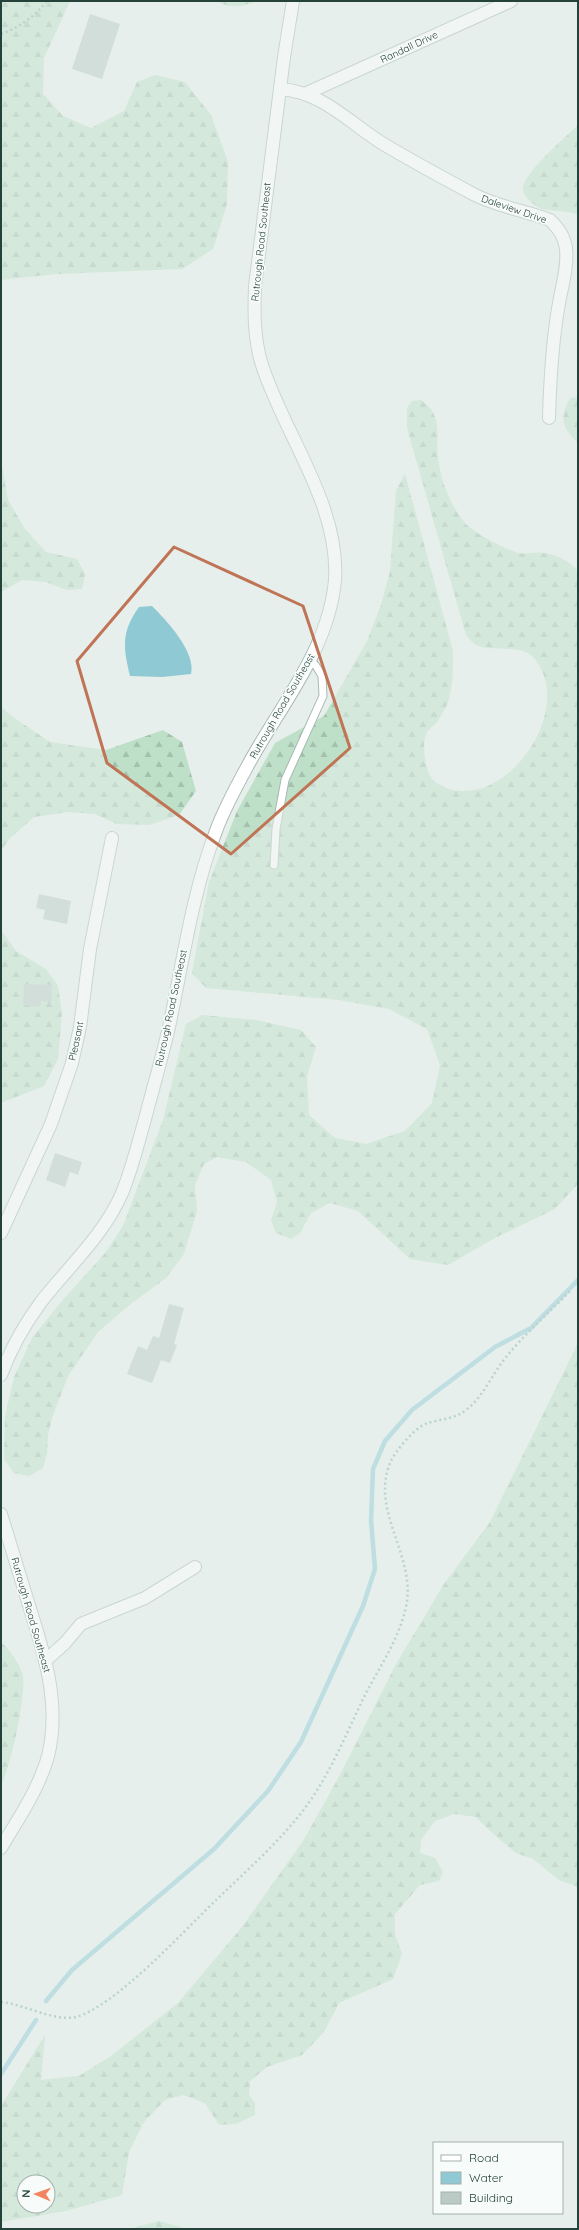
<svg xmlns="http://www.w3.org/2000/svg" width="579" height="2230" viewBox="0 0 579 2230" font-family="Quicksand,sans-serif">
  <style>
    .forest { fill: url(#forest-firs); fill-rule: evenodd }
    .water { fill: #8ec9d4 }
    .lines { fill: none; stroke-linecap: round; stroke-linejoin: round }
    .stream { stroke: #8ec9d4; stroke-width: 4.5 }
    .building { fill: #bbcac4 }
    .service-casing { stroke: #a8b8b2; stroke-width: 9 }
    .minor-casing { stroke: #a8b8b2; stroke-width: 14 }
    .tertiary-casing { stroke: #a8b8b2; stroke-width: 14 }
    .path { stroke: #86b3a5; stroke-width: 2.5; stroke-dasharray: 2 3; stroke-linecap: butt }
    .service { stroke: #fff; stroke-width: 7 }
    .minor { stroke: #fff; stroke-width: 12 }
    .tertiary { stroke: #fff; stroke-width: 12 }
    .marked { fill: none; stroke: #c07456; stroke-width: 3; stroke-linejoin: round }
    .labels { text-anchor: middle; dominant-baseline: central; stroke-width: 3.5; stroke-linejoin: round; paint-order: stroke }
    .street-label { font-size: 10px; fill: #24423a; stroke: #f7fbf9 }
  </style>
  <defs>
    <pattern id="forest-firs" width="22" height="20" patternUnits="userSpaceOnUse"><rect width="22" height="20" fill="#bfe0c8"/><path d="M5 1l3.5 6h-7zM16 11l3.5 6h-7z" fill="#a4c1ad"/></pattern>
  </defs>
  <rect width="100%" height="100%" fill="#e6efeb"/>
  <!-- forest -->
  <g class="forest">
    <path d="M1,1h69l-26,57 -1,36 20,22 28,12 33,-17 13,-29 18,-7 30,7 26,33 17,47 -1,42 -14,45 -31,20 -126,5 -55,6z"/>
    <path d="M217,1h39c-12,6 -27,8 -39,0z"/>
    <path d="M578,125v90c-12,-6 -31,-2 -42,-9 -5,-4 -12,-9 -13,-16 -2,-15 43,-53 55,-65z"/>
    <path d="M578,397v46c-16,-15 -19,-25 -8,-45z"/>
    <path d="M421,400c23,16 14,33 17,58 3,23 11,45 26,64 8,10 42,28 55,31 8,2 17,-2 25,0 12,1 27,9 34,18v613l-23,25 -60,29 -47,27 -38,-6 -52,-48 -28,-8 -19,10 -11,20 -9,6 -15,-6 -5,-13 6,-18 -6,-22 -25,-18 -29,-5 -13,7 -9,21 2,26 -13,43 -18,24 -34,25 -34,29 -30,44 -16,42 -4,17 -1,18 -4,15 -14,8 -15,-3 -10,-14 1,-43 9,-39 18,-39 29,-36 45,-50 17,-26 40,-106 23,-96 16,-9 54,5 45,10 15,17 -9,29 2,39 26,23 31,6 39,-13 27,-28 8,-38 -13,-36 -38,-20 -50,-9 -133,-12 -14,-15 17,-91 28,-71 38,-68 49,-27 43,-75 14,-36 9,-34 6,-80 9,-17 48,177c0,18 0,37 -6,54 -3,5 -6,11 -9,16 -3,4 -10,8 -12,13 -4,10 -1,32 4,42 3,6 13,11 19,13 61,18 128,-83 84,-132 -12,-13 -42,-5 -56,-12 -4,-1 -8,-7 -11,-10l-59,-207v-20l5,-7z"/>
    <path d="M1,460l7,40 17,29 21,23 31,7 8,15 -3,15 -16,1 -20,-8 -24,-2 -21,12z"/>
    <path d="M1,706l9,9 40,27 56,8 57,-20 19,12 14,49 -17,24 -30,10 -32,-1 -22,-10 -27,-2 -34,5 -24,21 -9,13z"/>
    <path d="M1,930l15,21 30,18 12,17 4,27 -4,46 -14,27 -43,17z"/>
    <path d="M578,1343v544l-19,-7 -26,-21 -17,-6 -26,-22 -14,-14 -22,-3 -19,7 -14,19 -1,13 15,5 8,14 -4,9 -19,4 -25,29v20l7,20 -9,25 -54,24 -15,29 -22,23 -35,12 -17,14 -1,14 6,8v12l-19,9 -17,1 -14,-22 -22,-8 -18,5 -21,22 -15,30 -7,43 -56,16 -65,11v-116l44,-71 -4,45 38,-4 32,-20 67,-53 64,-76 61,-86 37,-66 56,-111 48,-80 46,-62zM24,2182h24v24h-24z"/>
    <path d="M1,1642c8,7 21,25 22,36 2,24 -12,85 -22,108z"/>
    <path d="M159,2221l28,8h-58z"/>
  </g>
  <!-- water -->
  <path class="water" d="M152,606c15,15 44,46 39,68l-29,3 -32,-1c-7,-29 -9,-44 9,-69z"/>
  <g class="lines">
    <!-- stream -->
    <g class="stream">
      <path d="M46,2001l26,-31 142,-121 54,-58 33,-49 62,-136 12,-37 -4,-49 2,-51 12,-28 27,-31 83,-63 36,-19 47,-48"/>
      <path d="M1,2074l35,-54"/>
    </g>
  </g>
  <!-- building -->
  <g class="building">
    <path d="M90,14l30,10 -18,55 -30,-10z"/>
    <path d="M39,894l32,7 -4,23 -24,-5 2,-9 -9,-2z"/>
    <path d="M24,984l28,1 -1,17 -10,-1 -1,6 -17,-2z"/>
    <path d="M55,1153l27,9 -4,13 -8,-3 -5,15 -19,-7z"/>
    <path d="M169,1304l15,4 -10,36 3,1 -7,18 -9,-3 -9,23 -25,-9 11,-28 9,4 6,-14 6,2z"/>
  </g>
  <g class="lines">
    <!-- service casing -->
    <g class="service-casing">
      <path id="service" d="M274,865l2,-36 9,-49 38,-84 -1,-20 -6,-10 -6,-6"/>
    </g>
    <!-- minor casing -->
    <g class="minor-casing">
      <g id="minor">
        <path d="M280,89c44,3 70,35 105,56 29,17 60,34 90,50 24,12 51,16 75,25 9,9 14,16 16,28 2,21 -5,41 -8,61 -6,36 -8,73 -9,109"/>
        <path d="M307,93l204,-92"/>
        <path d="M1,1233l50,-109 21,-61 8,-36 10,-78 22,-111"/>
        <path d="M45,1661l20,-18 16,-19 64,-26 50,-31"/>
      </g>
    </g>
    <!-- tertiary casing -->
    <g class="tertiary-casing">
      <g id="tertiary">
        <path d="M1,1375c10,-27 23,-50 40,-73 28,-36 63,-67 81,-109 10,-24 16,-50 23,-74 8,-31 17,-61 24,-92 14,-66 23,-133 47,-196 8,-22 20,-44 31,-64 32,-60 82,-117 88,-187 5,-76 -52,-147 -74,-218 -7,-25 -7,-50 -6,-76l29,-229 9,-56"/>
        <path d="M1,1514c9,29 18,58 27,88 16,50 33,102 20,154 -9,33 -30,63 -47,92"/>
      </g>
    </g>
    <!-- path -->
    <g class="path">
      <path d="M1,34c19,-7 33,-17 46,-33"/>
      <path d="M1,2002c23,2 53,20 75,15 38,-10 106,-84 137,-114 30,-29 63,-58 89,-91 27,-35 44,-78 63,-117 15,-29 34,-56 41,-88 11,-50 -36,-95 -16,-144 5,-12 26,-37 38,-40 13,-4 27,-4 38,-13 16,-12 25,-33 37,-49 19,-25 45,-47 67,-70"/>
    </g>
    <!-- service -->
    <use href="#service" class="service"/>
    <!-- minor -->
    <use href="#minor" class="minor"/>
    <!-- tertiary -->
    <use href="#tertiary" class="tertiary"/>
  </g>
  <!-- marked area -->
  <path d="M0 0H579V2230H0ZM174,547l129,59 47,142 -119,106 -124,-91 -30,-102z" fill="#e6efeb" fill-opacity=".55" fill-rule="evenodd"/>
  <path class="marked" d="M174,547l129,59 47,142 -119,106 -124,-91 -30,-102z"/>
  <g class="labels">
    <!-- street labels -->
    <g class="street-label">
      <text transform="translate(409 47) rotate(-25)">Randall Drive</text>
      <text transform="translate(514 209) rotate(19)">Daleview Drive</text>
      <text transform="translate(261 242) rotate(-84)">Rutrough Road Southeast</text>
      <text transform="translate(282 706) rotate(-60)">Rutrough Road Southeast</text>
      <text transform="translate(171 1008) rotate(-78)">Rutrough Road Southeast</text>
      <text transform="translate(76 1041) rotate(-78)">Pleasant</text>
      <text transform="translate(31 1615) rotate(74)">Rutrough Road Southeast</text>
    </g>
  </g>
  <!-- border -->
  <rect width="579" height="2230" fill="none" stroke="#24423a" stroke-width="4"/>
  <!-- legend -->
  <rect x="433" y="2142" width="130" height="72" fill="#f7fbf9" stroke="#a3b1ad"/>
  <rect x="441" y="2155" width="20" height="6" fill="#ffffff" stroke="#a3b1ad"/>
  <text x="469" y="2162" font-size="12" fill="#24423a">Road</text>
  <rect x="441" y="2172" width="20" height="12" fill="#8ec9d4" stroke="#a3b1ad"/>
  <text x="469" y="2182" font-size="12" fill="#24423a">Water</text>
  <rect x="441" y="2192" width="20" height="12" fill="#bbcac4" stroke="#a3b1ad"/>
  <text x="469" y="2202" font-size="12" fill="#24423a">Building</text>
  <!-- north arrow -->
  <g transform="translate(36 2194) rotate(272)"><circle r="19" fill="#f7fbf9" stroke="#a3b1ad"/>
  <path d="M0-3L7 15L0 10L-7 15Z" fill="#f4845f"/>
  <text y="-6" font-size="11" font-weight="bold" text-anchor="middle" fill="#24423a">N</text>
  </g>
</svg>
